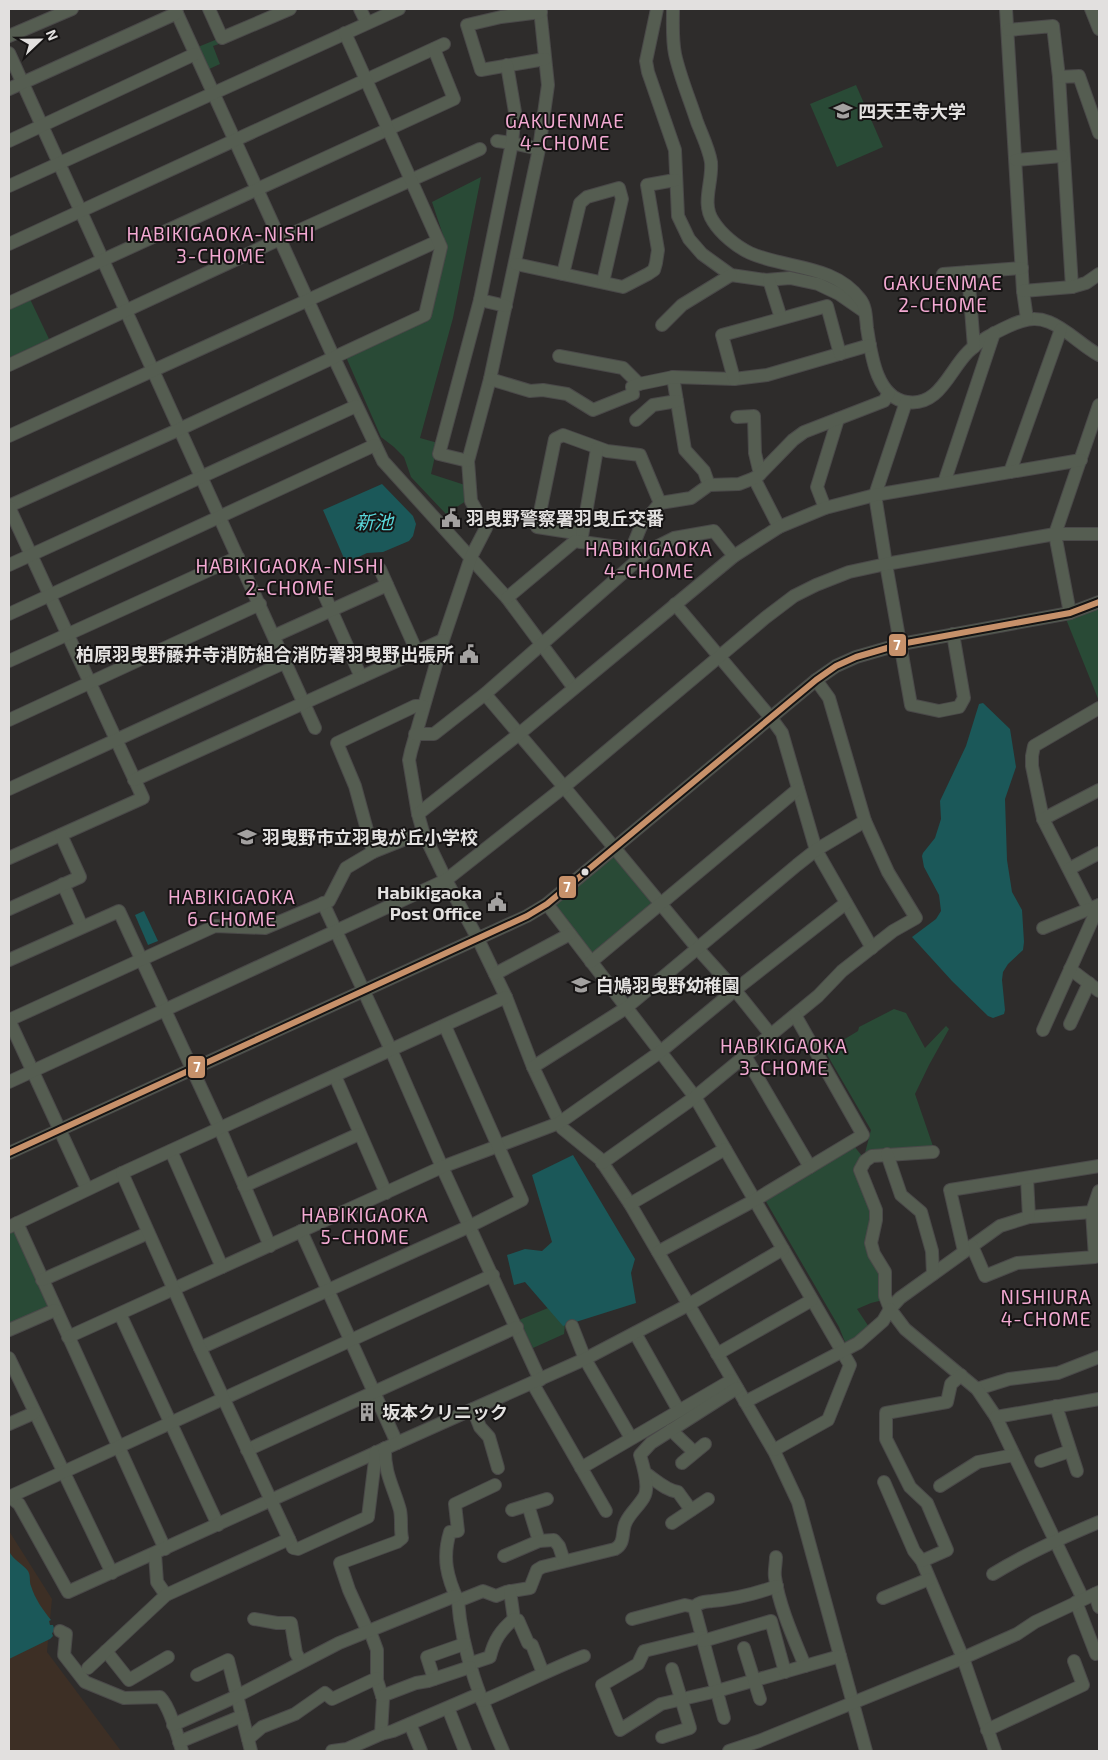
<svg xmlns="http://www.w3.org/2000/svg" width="1108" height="1760" viewBox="0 0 1108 1760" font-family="'Exo 2','Noto Sans JP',sans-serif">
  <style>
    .commercial { fill: #3d2f25 }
    .green { fill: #294a36 }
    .water { fill: #1b5859 }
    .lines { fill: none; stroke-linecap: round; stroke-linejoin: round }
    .minor-casing { stroke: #4a4949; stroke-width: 14 }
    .minor { stroke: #555d51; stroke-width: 12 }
    .bus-1-casing { stroke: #161414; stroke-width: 10 }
    .bus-1 { stroke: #c7916a; stroke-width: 6 }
    .bus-dot { fill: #e2e0df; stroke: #161414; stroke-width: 2 }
    .labels { text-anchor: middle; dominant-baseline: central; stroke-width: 4; stroke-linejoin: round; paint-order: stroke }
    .poi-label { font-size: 18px; font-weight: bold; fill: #e2e0df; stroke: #161414; text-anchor: start }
    .neighbourhood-label { font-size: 19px; letter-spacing: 1px; fill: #f3a9d2; stroke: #161414 }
    .water-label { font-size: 19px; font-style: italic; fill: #59d8db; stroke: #161414 }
    .line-badge { stroke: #161414; stroke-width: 2 }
    .badge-label { font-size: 14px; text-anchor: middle; font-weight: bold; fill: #fff }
  </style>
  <rect width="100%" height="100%" fill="#2e2c2b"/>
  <!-- commercial -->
  <path class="commercial" d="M9,1531l43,68 -5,53 74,99h-112z"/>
  <!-- green -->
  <g class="green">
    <path d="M220,38l2,5 -9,3 7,18 -13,6 -9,-23z"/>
    <path d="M856,85l27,62 -46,20 -27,-63z"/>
    <path d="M481,177l-28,141 -33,120 18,5 -7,31 34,11 1,16 -20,13 -35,-37 -7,-20 -10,-10 -13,-10 -35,-80 84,-40 16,-73 -14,-42z"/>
    <path d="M29,297l20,42 -40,19v-52z"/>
    <path d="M1099,606v95l-33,-82z"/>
    <path d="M613,853l42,51 -63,53 -40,-52z"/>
    <path d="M894,1009l12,4 19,35 21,-22 3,3 -20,36 -14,29 19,55 -69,4 6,-23 -46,-79 33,-20 1,-4z"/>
    <path d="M854,1146l8,10 10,56 -4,30 14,30 1,28 -12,3 -14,6 12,18 -14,13 -10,2 -6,-15 -75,-129z"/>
    <path d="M17,1223l36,85 -44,20v-101z"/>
    <path d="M548,1308l17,17 -1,9 -31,14 -14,-28z"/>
  </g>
  <!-- water -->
  <g class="water">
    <path d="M382,484l31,32 3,8 -3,12 -4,5 -26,11 -16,1 -21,10 -23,-53z"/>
    <path d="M983,703l27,26 6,38 -11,32 2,61 5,32 10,18 2,32 -1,8 -15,14 -5,8 -1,8 3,30 -1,4 -11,4 -5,-2 -36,-35 -40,-44 24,-18 5,-8 -2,-16 -15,-28 -2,-11 1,-3 12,-15 6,-19 -1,-18 26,-55 13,-42z"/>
    <path d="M144,911l14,30 -10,4 -13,-30z"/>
    <path d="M573,1155l62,104 -4,14 5,30 -73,23 -38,-44 -11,3 -7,-30 18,-6 17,2 10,-9 -20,-67z"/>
    <path d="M9,1551c4,9 14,13 19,20 3,5 1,10 3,15 4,13 12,24 20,34l-2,1 1,4h3l2,6 -3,2 1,3 -3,3 -41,20z"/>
  </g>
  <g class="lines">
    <!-- minor casing -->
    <g class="minor-casing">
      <g id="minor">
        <path d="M175,9l159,349 49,103 124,137 67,90"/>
        <path d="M209,9l13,29 68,-29"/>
        <path d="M360,9l7,14"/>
        <path d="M540,9l8,76 -9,64 -49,230 -22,82 3,40 15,27 -15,29 -28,83 -32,111 -2,9 9,54 5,18 23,48 32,59 28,58 27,70 29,61 38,31 30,45 145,249 23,49 68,249"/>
        <path d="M657,9l-11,52 2,11 27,78 3,66 11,23 13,15 29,21 35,5 24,-2 28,6 21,10 26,18"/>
        <path d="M673,9c0,15 -1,30 2,45 5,23 15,46 22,68 5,13 12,27 14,40 2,20 -10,41 2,59 8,13 24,26 37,32 36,16 84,11 110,46 6,7 6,19 7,29 4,25 9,70 40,74 32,5 42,-31 61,-50 12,-12 26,-19 41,-26 13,-6 25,-10 40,-4 18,7 33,24 50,33"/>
        <path d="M1006,9l17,282 4,28"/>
        <path d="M1091,9l8,20"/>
        <path d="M541,12l-40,5 -34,8 14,45 64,-11"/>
        <path d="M1008,30l45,-4 6,51 13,210"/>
        <path d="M9,36l63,-27"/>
        <path d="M9,53l306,675"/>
        <path d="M1059,77l20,-1 20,57"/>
        <path d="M9,89l168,-76"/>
        <path d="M9,141l186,-87"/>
        <path d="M497,141l15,2 27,6"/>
        <path d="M1016,160l46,-4"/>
        <path d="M9,186l390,-177"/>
        <path d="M9,244l435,-200"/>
        <path d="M516,264l107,23 25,-13 6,-4 2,-7 2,-13 -11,-65 28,-5"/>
        <path d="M968,272l6,75"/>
        <path d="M563,274l17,-71 7,-6 32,-9 3,11 -19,83"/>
        <path d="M943,274l79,-6"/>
        <path d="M769,280l12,38"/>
        <path d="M1023,291l49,-4 14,-4 13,-9"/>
        <path d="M480,300l26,6"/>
        <path d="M9,303l445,-204 -20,-50"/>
        <path d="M662,325l20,-20 49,-30"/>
        <path d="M559,356l64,12 16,16"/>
        <path d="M9,365l271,-126 200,-90"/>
        <path d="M673,377l12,73 19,21 5,14"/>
        <path d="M490,379l40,12 13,-1 24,4 26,16 40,-16 -1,-7 7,-3 34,-7 61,2 33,-4 103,-30"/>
        <path d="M734,379l-12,-44 105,-29 13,48"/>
        <path d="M906,402l-31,93 11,69 25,141 28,6 20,-4 5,-9 -11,-64"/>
        <path d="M737,417l17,-1 1,37 5,21"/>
        <path d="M636,420l17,-15 24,-4"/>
        <path d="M9,436l429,-195"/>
        <path d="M468,461l-29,-7 41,-154 32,-157 3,-31 -8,-47"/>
        <path d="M1010,472l51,-143"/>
        <path d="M754,478l25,49"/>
        <path d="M944,483l50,-150"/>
        <path d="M9,506l171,-77 245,-114 16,-68 -96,-214"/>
        <path d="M9,507l134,291 -134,60"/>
        <path d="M825,508l-8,-21 21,-68"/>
        <path d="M582,534l-45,-7 18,-88 8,-4 44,16 33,4 20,48"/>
        <path d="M581,542l16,-93"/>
        <path d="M632,548l9,-22 19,-23 31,-5 18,-13 30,-1 18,-7 36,-37 11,-8 80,-31 5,-8"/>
        <path d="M9,565l347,-159"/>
        <path d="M380,569l37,83"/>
        <path d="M324,594l37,83"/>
        <path d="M507,598l68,-57 64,9"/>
        <path d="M675,604l96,114 11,15 34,117 56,98"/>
        <path d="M1070,613l-15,-79 44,-129"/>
        <path d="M9,614l366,-169"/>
        <path d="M274,636l113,-51"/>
        <path d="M9,661l229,-104"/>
        <path d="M485,694l79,93 134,162 37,41 36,45"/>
        <path d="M1099,708l-65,38 -2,10v10l11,53 46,90 10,-4"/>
        <path d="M9,720l251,-116"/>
        <path d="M415,734h19l51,-40 163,-143 26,-13 40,-7 20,25"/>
        <path d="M134,780l309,-140"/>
        <path d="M9,789l277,-127"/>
        <path d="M418,814l101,-80 215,-178 45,-29 46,-19 50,-13 206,-35"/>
        <path d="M1043,819l56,-29"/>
        <path d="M373,852l-18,-66 -18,-43 78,-37h8"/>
        <path d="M1069,869l30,-16"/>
        <path d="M63,884l19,43"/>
        <path d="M323,903l68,147 51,117 98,213"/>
        <path d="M547,904l148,193 155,268 -22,55 -54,30"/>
        <path d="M9,909l71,-32 -19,-42"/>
        <path d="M1043,928l46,-19"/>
        <path d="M9,960l110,-49 101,218 50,117"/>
        <path d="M591,962l207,-173"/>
        <path d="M1070,969l29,22"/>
        <path d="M495,974l75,-40"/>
        <path d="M9,1020l206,-94 50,2 64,-27 17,-33 27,-16 50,-20"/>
        <path d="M9,1020l78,169"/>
        <path d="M1070,1024l19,-41"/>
        <path d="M1043,1030l56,-125"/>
        <path d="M745,1056l65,111"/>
        <path d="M533,1067l93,-59 171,-143 19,-15 49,-29"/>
        <path d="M335,1076l51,117"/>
        <path d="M9,1082l437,-202 118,-93 201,-169 29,-22 22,-11 33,-13 37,-8 169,-30h44"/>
        <path d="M171,1151l51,116"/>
        <path d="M933,1152l-61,4 -7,5 -5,9 16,40v10l-5,23 3,11 11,18v24l5,13 10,-11 100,-72 29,-9 63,-5"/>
        <path d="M9,1153l518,-237 20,-12 269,-224 20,-14 20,-9 45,-13 169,-31 29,-11"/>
        <path d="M887,1154l14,41 20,17 11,39 1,23"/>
        <path d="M602,1163l93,-66 123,-101 24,-25 51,-40 23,-13 -28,-46 -23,-51 -36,-123 -13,-18"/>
        <path d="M1027,1178l2,39"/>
        <path d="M244,1186l115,-52"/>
        <path d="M630,1204l95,-55"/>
        <path d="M17,1223l148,326"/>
        <path d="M9,1227l113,-54 384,-176"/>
        <path d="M301,1231l96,212"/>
        <path d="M972,1246l13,30 32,-13 78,-6 -3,-45 7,-21"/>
        <path d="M964,1251l-14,-61 149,-24"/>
        <path d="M658,1252l97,-52 108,-65 -68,-120"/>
        <path d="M42,1280l106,-47"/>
        <path d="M120,1314l98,211"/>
        <path d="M572,1326l13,33 46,79"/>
        <path d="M9,1330l46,-20"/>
        <path d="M635,1333l44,78"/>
        <path d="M68,1337l374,-170 117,-44 101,-71 75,-62 111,-87"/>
        <path d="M200,1348l270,-122 52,-26 -77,-174"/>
        <path d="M717,1354l95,-54"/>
        <path d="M9,1358l103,215"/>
        <path d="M533,1384l73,127"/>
        <path d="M977,1389l32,-10 49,-6 41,-16"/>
        <path d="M745,1402l113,-59 25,-22 7,-12 15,20 72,60 19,28 87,182"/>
        <path d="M1056,1406l21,65"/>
        <path d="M473,1409l7,18 9,10 9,31"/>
        <path d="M996,1417l103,-18"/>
        <path d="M9,1424l25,-11"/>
        <path d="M671,1430l23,22"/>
        <path d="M247,1450l270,-123"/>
        <path d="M1041,1461l29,-10"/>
        <path d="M682,1463l23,-19"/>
        <path d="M581,1468l151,-88"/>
        <path d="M645,1473c11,7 20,17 33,19l13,18"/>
        <path d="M884,1482l30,69 8,10 41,97 32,93"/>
        <path d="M495,1485l-40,19 3,27 -8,1c-8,26 -3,45 8,69l25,-10 13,5 10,-4 24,-4 7,-18 5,-3 73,-18c11,-6 6,-18 11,-27 4,-9 13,-16 18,-25 6,-10 -1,-32 -4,-42l11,-12 86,-55"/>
        <path d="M940,1486l38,-24 36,-7"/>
        <path d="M9,1496l10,8 49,88 329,-149 188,-84 103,-54 95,-56"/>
        <path d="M9,1497l484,-222"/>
        <path d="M528,1505l11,36"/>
        <path d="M512,1510l35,-11"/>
        <path d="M672,1523l36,-24"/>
        <path d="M289,1539l4,9 5,1 70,-32 8,-65"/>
        <path d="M155,1554l2,28 9,13"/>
        <path d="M504,1556l35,-15 15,-1 5,6 5,15"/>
        <path d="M776,1557c0,7 -2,14 -1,20 4,29 19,62 30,89"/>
        <path d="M922,1561l25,-11 -20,-47 -17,-16 -24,-48v-26l61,-11 4,-18 10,-9"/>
        <path d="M993,1574c34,-21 70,-37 106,-52"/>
        <path d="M510,1591l4,28 4,1 10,23 4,2 11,28"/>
        <path d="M1095,1594l4,13"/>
        <path d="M883,1598l46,-19"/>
        <path d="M458,1601c4,54 24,101 45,150"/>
        <path d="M1076,1602l20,52"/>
        <path d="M694,1607c5,-5 10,-5 18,-6 23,-2 43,-7 65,-15"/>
        <path d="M254,1619l23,4h14l5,30 5,9"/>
        <path d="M632,1619l53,-14 9,2 30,111"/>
        <path d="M60,1631l6,3 -2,21 21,27 39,16 36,-1c10,10 18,40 22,54"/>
        <path d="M370,1631l7,19v30l6,19 -2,35"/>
        <path d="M368,1632l-19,-42 -9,-27 57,-21 5,-4c-2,-9 0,-19 -2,-28 -6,-22 -16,-37 -15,-62"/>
        <path d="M702,1637l-58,14 -6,13 -36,21 18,45 41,-26 56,-13 123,-35"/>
        <path d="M703,1641l68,-20 14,51"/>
        <path d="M744,1648l16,51"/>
        <path d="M106,1651l23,29 39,-23"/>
        <path d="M469,1664l21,-7c4,-17 11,-27 24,-38"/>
        <path d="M88,1668l78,-73 123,-56 -89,-191 -78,-175"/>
        <path d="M197,1675l31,-15 23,91"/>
        <path d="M434,1679l-7,-22 37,-13"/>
        <path d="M382,1696l34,-13 12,-2 42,-14"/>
        <path d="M482,1701c34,-14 67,-31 102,-45"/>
        <path d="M448,1708l17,43"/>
        <path d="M410,1724l11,27"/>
        <path d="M173,1725l64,-29 102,-53 116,-47"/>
        <path d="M987,1730l96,-45 -9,-24"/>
        <path d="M662,1737l28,-9 -18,-59"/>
        <path d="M248,1739l14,-12 33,-13 30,-21 7,6 45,-21"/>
        <path d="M179,1742l63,-26"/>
        <path d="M332,1751l15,-2 34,-15 12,-3 86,-37"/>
        <path d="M729,1751l30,-10 204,-83 54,-24 18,-12 64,-30"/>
      </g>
    </g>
    <!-- minor -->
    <use href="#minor" class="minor"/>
    <!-- bus-1 casing -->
    <g class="bus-1-casing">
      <path id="bus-1" d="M9,1153l518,-237 20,-12 269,-224 20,-14 20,-9 45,-13 169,-31 29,-11"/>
    </g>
    <!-- bus-1 -->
    <use href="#bus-1" class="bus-1"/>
  </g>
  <!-- icons -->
  <defs>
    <g id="university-bare" transform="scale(1.5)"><path d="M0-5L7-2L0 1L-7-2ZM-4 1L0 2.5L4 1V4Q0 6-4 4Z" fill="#a3a1a0" stroke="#161414" stroke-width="2.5" paint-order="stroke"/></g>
    <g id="civic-bare" transform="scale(1.5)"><path d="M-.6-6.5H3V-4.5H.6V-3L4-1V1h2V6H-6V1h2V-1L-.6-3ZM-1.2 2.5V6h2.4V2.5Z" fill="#a3a1a0" stroke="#161414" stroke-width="2.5" paint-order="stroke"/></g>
    <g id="school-bare" transform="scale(1.5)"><path d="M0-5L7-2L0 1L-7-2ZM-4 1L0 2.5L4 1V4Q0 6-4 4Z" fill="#a3a1a0" stroke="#161414" stroke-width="2.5" paint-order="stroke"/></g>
    <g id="building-bare" transform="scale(1.5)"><path d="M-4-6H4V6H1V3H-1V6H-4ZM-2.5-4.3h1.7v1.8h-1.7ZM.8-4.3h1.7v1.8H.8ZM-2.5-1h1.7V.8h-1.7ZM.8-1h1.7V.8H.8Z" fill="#a3a1a0" stroke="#161414" stroke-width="2.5" paint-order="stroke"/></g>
  </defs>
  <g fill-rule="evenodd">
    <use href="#university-bare" x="843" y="111"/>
    <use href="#civic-bare" x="451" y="518"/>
    <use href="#civic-bare" x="469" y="654"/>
    <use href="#school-bare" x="247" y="837"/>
    <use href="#civic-bare" x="497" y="902"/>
    <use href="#school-bare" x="581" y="985"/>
    <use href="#building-bare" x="367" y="1412"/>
  </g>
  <!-- markers -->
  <circle class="bus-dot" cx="585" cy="872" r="4.5"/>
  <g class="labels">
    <!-- poi labels -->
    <g class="poi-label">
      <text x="858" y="111">四天王寺大学</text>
      <text x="466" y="518">羽曳野警察署羽曳丘交番</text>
      <text x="454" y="654" text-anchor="end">柏原羽曳野藤井寺消防組合消防署羽曳野出張所</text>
      <text x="262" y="837">羽曳野市立羽曳が丘小学校</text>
      <text x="482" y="892" text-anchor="end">Habikigaoka<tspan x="482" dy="21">Post Office</tspan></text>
      <text x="596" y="985">白鳩羽曳野幼稚園</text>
      <text x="382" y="1412">坂本クリニック</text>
    </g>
    <!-- neighbourhood labels -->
    <g class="neighbourhood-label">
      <text x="565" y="120">GAKUENMAE<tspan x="565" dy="22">4-CHOME</tspan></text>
      <text x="221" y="233">HABIKIGAOKA-NISHI<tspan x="221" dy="22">3-CHOME</tspan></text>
      <text x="943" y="282">GAKUENMAE<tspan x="943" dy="22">2-CHOME</tspan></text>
      <text x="649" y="548">HABIKIGAOKA<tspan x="649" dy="22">4-CHOME</tspan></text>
      <text x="290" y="565">HABIKIGAOKA-NISHI<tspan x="290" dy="22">2-CHOME</tspan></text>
      <text x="232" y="896">HABIKIGAOKA<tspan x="232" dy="22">6-CHOME</tspan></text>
      <text x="784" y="1045">HABIKIGAOKA<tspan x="784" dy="22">3-CHOME</tspan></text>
      <text x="365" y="1214">HABIKIGAOKA<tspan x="365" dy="22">5-CHOME</tspan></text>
      <text x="1046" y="1296">NISHIURA<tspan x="1046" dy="22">4-CHOME</tspan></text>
    </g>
    <!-- water labels -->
    <g class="water-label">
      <text x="374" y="521">新池</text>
    </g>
  </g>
  <g class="line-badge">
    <rect x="888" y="633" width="19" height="24" rx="5" fill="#c7916a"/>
    <rect x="558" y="875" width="19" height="24" rx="5" fill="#c7916a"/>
    <rect x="187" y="1055" width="19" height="24" rx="5" fill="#c7916a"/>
  </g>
  <g class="badge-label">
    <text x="897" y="650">7</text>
    <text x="567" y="892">7</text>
    <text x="197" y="1072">7</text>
  </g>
  <!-- border -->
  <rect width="1108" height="1760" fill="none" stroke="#e2e0df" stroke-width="20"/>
  <!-- north arrow -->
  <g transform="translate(40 40) rotate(68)" stroke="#161414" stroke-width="4" paint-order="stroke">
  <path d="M0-4L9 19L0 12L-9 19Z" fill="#e2e0df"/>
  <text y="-8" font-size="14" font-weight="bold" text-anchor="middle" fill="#e2e0df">N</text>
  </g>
</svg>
